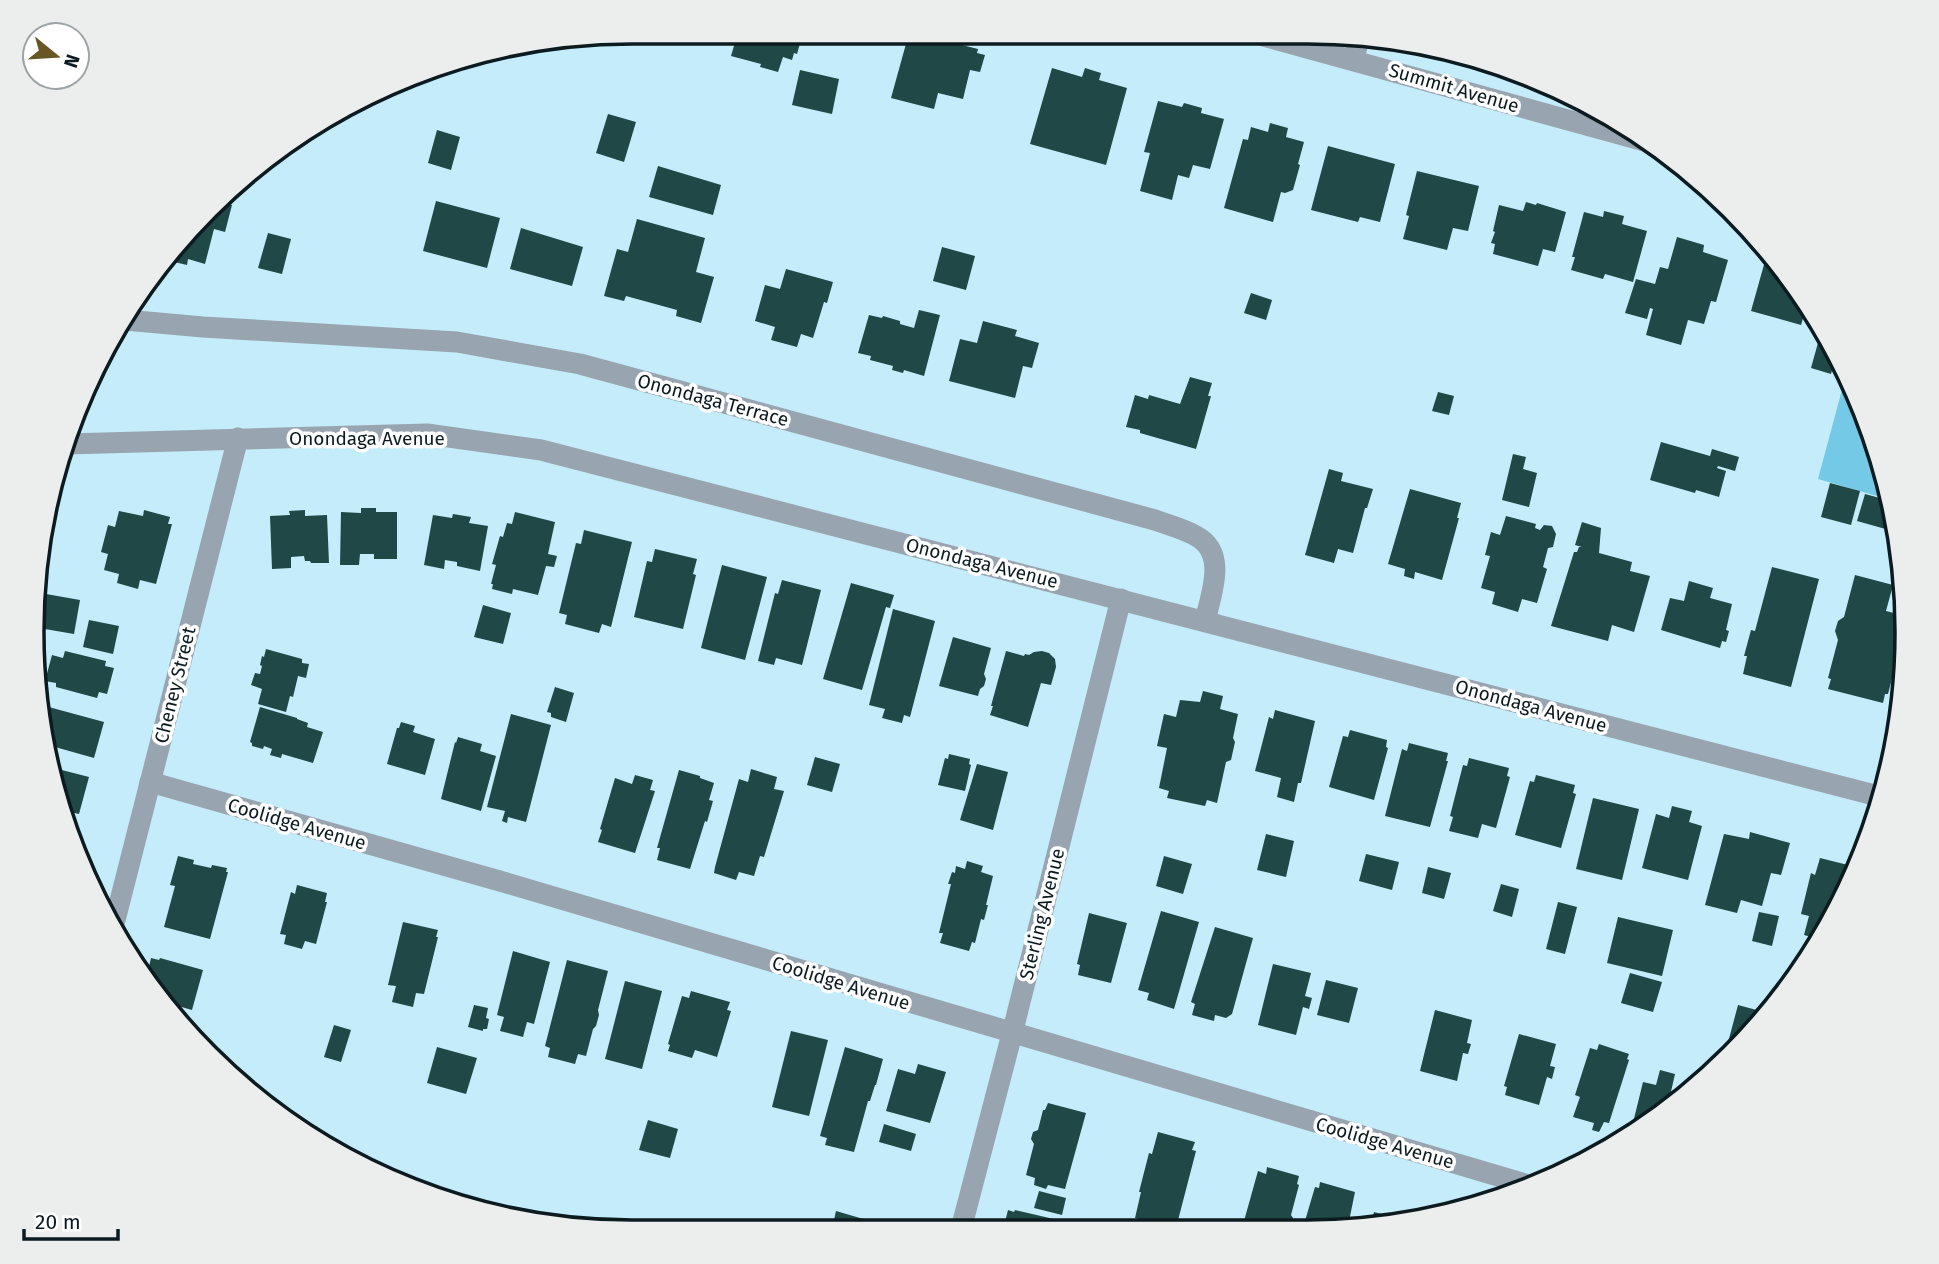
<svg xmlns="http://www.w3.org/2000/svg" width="1939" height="1264" viewBox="0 0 1939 1264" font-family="'Fira Sans',sans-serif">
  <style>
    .green { fill: #74cae6 }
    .building { fill: #1f4847 }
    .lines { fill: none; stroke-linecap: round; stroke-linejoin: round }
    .street { stroke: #98a4af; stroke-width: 21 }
    .labels { text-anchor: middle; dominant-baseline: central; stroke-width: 7; stroke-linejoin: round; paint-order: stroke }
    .street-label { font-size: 19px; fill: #0c1b20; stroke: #fff }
    .rim { fill: none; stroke: #0c1b20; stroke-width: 3.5 }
  </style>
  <rect width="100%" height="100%" fill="#c4ecfa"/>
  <!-- green -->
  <path class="green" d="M1847,371l40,106 4,23 -73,-21z"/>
  <!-- building -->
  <g class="building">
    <path d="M650,32h47l-4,12z"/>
    <path d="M738,32l3,1h62l-6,21 -3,-1 -2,7 -9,-3 -5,15 -18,-5 1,-3 -30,-8z"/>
    <path d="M909,33h8l19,6 1,-5h20l-3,9 24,6 -1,4 8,2 -5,17 -10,-2 -7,29 -25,-6 -4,16 -43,-11z"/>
    <path d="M1052,68l30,9 3,-9 16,5 -2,7 28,8 -21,77 -76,-21z"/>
    <path d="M800,70l39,9 -7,35 -40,-9z"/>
    <path d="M1158,101l24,6 2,-4 18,5 -1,5 23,6 -14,50 -17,-4 -4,13 -11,-3 -6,25 -32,-9 10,-38 -6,-1z"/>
    <path d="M608,114l28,8 -12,40 -28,-9z"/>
    <path d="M1270,123l18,5 -2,9 18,5 -6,22 2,1 -7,25 -8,3 -4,-1 -8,30 -49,-14 19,-69 5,1 3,-13 17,5z"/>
    <path d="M437,130l23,7 -9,33 -23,-7z"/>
    <path d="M1328,146l67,18 -15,58 -20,-5 -2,5 -47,-12z"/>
    <path d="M658,166l63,19 -8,30 -64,-18z"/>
    <path d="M1417,171l62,15 -11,45 -15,-3 -6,22 -44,-11 6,-23 -3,-1z"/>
    <path d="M436,201l64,17 -13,50 -64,-17z"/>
    <path d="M1526,202l10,3 1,-2 29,9 -11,40 -12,-3 -5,17 -45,-12 2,-10 -4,-1 4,-11 -2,-1 6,-26 24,6z"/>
    <path d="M223,203l9,2 -7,27 -11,-3 -9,35 -17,-5 -1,6 -21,-5 1,-5z"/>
    <path d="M1604,211l20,5 -2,8 25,7 -14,51 -28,-8 -2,5 -32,-9 4,-13h-3l12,-45 19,5z"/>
    <path d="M637,219l68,19 -9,34 18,5 -13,46 -25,-7 1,-6 -51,-14 -2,5 -20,-5 13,-47 11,3z"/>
    <path d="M521,228l62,19 -11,39 -62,-17z"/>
    <path d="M268,233l23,6 -9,35 -24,-6z"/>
    <path d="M1677,237l27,8 -1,7 25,8 -12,42 -5,-1 -7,23 -16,-4 -7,25 -35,-10 7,-26 -3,-1 -3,11 -22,-6 11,-34 19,5 5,-17 8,2z"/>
    <path d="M942,247l33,9 -9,34 -33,-9z"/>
    <path d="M1765,261l14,4 1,-2 27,42 -6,20 -50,-14z"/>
    <path d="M786,269l47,13 -6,21 -3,-1 -11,36 -12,-4 -4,13 -26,-7 4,-13 -20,-6 10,-36 15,4z"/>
    <path d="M1251,293l21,7 -6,20 -22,-7z"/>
    <path d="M919,310l21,5 -16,61 -20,-6 -1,3 -11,-3 1,-4 -23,-6 1,-4 -13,-3 11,-38 13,3 1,-2 17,5v3l14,4z"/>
    <path d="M983,321l34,9 -2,6 24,7 -7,25 -9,-2 -8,32 -66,-17 11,-42 17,4z"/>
    <path d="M1821,332l4,1 12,19 -6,22 -20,-6z"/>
    <path d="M1190,377l22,6 -4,13h3l-15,53 -56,-16v-3l-14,-3 9,-32 13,4 1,-4 31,9z"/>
    <path d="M1438,392l16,4 -5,19 -17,-4z"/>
    <path d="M1661,442l49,14 2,-7 27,8 -4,14 -17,-5 -1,2 9,3 -7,26 -23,-7 -1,3 -45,-13z"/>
    <path d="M1513,454l13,3 -3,12 14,4 -8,34 -27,-7z"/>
    <path d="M1329,469l14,4 -2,8 32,8 -6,19h-2l-12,45 -15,-4 -4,14 -29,-8z"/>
    <path d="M1830,483l30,8 -9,34 -30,-8z"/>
    <path d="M1410,489l51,14 -4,15h2l-17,62 -27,-8 -1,7 -10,-3 1,-7 -17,-5z"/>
    <path d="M1865,494l26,7 2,13 -4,16 -32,-9z"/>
    <path d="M361,508h15v4h21v47h-23v-5h-14l-1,11h-19l1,-53 20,1z"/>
    <path d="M144,510l26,7 -2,7h4l-16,60 -16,-4 -2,9 -21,-6 2,-9 -15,-4 4,-16 -7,-2 7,-27 7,2 4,-16 24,5z"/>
    <path d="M305,510v6l22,-1 2,48h-18l-1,-2h-5l-1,-5 -13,1v11l-19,1 -2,-53 20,-1 -1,-4z"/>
    <path d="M515,512l40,10 -7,32 9,2 -3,11 -8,-1 -8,29 -25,-6 -1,5 -20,-5 1,-5h-2l5,-19 -4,-1 8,-28 3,1 4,-14 5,1z"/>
    <path d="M453,514l18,3 -2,6 19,3 -8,45 -23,-5v-4l-12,-2 -1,9 -20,-4 9,-50 19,3z"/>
    <path d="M1506,516l30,8 -1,4 5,2 4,-5 8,1 4,8 -3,13 -5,1 -5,19 4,2 -10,34 -15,-4 -4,13 -26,-8 3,-12 -14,-4 9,-32 -5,-1 6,-23 9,3z"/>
    <path d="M1582,522l19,6 -2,25 33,9 -2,9 20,5 -16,56 -22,-7 -4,16 -57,-15 23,-74h3l2,-5h3l-7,-2z"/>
    <path d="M584,530l48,12 -21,85 -9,-3 -3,9 -34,-9 2,-9 -8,-2 17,-70 5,1z"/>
    <path d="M655,549l42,10 -4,15 3,1 -13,54 -49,-12 13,-56 5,1z"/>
    <path d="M722,565l45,12 -22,83 -44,-12z"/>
    <path d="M1772,567l47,12 -28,108 -48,-13 4,-18h-3l7,-26 4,1z"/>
    <path d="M1855,575l38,10 -7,26 16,4 -3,12 6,1 -17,66h-3l-2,9 -55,-14 3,-10 -3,-1 10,-38 -3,-9 3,-10 6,-4z"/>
    <path d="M782,580l39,10 -19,75 -26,-7 -2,7 -16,-4 17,-68 3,1z"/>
    <path d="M1689,581l24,7 -3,10 22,6 -6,26 3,1 -3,11 -4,-1 -2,7 -59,-18 9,-32 14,3z"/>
    <path d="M851,583l43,12 -4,13 -4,-1 -24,83 -39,-11z"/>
    <path d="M46,594l34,6 -6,34 -35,-6z"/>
    <path d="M483,605l28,8 -8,31 -29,-7z"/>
    <path d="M893,609l42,12 -25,96 -6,-2 -2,8 -20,-5 3,-9 -16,-4z"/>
    <path d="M89,620l30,6 -6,28 -30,-7z"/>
    <path d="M953,637l38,11 -7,26 2,5 -2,7 -4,3 -2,7 -39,-10z"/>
    <path d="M266,649l36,10v4l7,1 -3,14 -8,-2 -5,21 -3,-1 -4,16 -28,-8 4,-15 -11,-4 4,-12 5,1 2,-8 -2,-1 2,-9 2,1z"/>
    <path d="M65,651l41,10 -1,5 9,2 -7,26 -8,-2 -2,6 -41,-11v-4l-11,-2 7,-26 11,3z"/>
    <path d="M1006,651l18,5 1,-2 4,1 5,-3 8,-1 7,2 6,6 1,8 -5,18 -10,-2 -13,44 -38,-12 3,-9h-2z"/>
    <path d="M555,687l19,6 -8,29 -15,-5v-4l-4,-1z"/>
    <path d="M1203,691l20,5 -3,13 18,5 -5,24 2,4 -4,18 -5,2 -9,41 -10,-3 -2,6 -38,-8 2,-7 -10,-3 8,-40 -10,-2 7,-32 12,3 4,-17 20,2z"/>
    <path d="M45,706l59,16 -10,36 -46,-13z"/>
    <path d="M260,707l37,11v1l11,4 -1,4 16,5 -10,31 -31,-9 -1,4 -11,-3 2,-6 -8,-3 -1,3 -11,-3v-3l-2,-1z"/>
    <path d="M1275,710l40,11 -14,62h-3l-4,19 -17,-5 4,-19 -26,-7 14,-54 4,2z"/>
    <path d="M511,714l40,11 -25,97 -18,-5 -1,6 -5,-2 3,-10 -18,-4z"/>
    <path d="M401,722l14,4 -2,6 22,7 -10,36 -38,-11 10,-36h2z"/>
    <path d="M1350,730l37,10 -1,7 2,1 -14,52 -45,-13 14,-51 5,1z"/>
    <path d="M458,737l24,7 -2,7 16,5 -15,55 -40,-12 14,-57 1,1z"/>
    <path d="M1409,743l39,10 -2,8h2l-18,66 -45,-11 17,-67 5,2z"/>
    <path d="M949,754l21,5 -1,5 2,1 -6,26 -27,-6 7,-27 3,1z"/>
    <path d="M815,757l25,7 -8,28 -25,-7z"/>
    <path d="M1469,758l40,10 -2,8 3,1 -14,51 -14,-4 -4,14 -29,-7 4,-14 -3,-1 13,-51 4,1z"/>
    <path d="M977,764l31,8 -15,58 -33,-10z"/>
    <path d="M50,767l39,10 -10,37 -18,-4 -9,-23z"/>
    <path d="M751,769l26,8 -3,12 10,2 -20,66 -4,-1 -6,20 -15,-4 -3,8 -22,-7 1,-6 24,-88 9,3z"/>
    <path d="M679,770l21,6v2l14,5 -5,17 4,1 -6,21 -2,-1 -15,48 -33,-9 3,-12h-3z"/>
    <path d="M635,775l18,5 -3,10 5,1 -20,62 -37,-11 4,-12 -2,-1 15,-51 17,6z"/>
    <path d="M1536,775l39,10 -2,8 3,1 -15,54 -46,-13 15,-54 4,1z"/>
    <path d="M1593,798l46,11 -17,71 -46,-11z"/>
    <path d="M1672,806l20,5 -3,11 13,4 -14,54 -46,-12 14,-54 13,4z"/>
    <path d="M1750,832l40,11 -9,32 -10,-2 -9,33 -21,-6 -4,13 -32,-8 19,-71 25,5z"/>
    <path d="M1266,834l28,7 -8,36 -29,-7z"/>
    <path d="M1366,854l33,8 -7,28 -33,-9z"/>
    <path d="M178,856l16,4 -1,4 18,4 1,-3 15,3 -1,4h2l-18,67 -46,-12 11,-41 -5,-1z"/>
    <path d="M1164,856l28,8 -9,30 -27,-8z"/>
    <path d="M1820,858l36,9 -29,66 -10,13 2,-7 -15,-4 5,-19 -8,-2 10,-41 4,2z"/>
    <path d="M967,861l16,5 -2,6 12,4 -7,29h2l-4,15 -3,-1 -6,24 -3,-1 -3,9 -29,-8 3,-10h-4l12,-49h-3l4,-12 3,1 1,-7 9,3z"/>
    <path d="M1428,867l23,6 -7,26 -22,-6z"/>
    <path d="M1501,884l18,5 -7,28 -19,-6z"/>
    <path d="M297,885l30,8 -2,9h2l-11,42 -11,-3 -3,8 -18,-5 2,-9 -6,-1 11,-42 4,2z"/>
    <path d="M1558,902l19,5 -12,47 -19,-5z"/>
    <path d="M1161,911l38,11 -25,87 -27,-9 2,-7 -11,-3z"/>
    <path d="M1759,912l20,4 -7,30 -20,-5z"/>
    <path d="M1089,913l38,10 -16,60 -33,-8 2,-10 -3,-1z"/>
    <path d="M1618,917l55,13 -11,46 -55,-13z"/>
    <path d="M403,922l35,8 -2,7h2l-14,57 -8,-1 -3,14 -21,-5 4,-16 -8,-1z"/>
    <path d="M1215,927l38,11 -21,76 -6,4 -11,-3 -1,6 -22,-6 3,-11 -4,-2z"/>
    <path d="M513,951l37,11 -16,62 -7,-2 -4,15 -23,-6 4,-14 -7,-2z"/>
    <path d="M151,958l8,2 1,-2 43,12 -11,40 -21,-6 -24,-29z"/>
    <path d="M567,960l41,11 -10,39 1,5 -3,11 -3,3 -7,27 -8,-2 -3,10 -27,-7 2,-9 -5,-2z"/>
    <path d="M1273,964l38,9 -6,23 7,2 -3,11 -6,-2 -7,28 -38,-10z"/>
    <path d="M1630,973l32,9 -9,30 -32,-9z"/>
    <path d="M1326,980l32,8 -9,35 -32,-8z"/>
    <path d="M625,981l37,10 -20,78 -37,-10z"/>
    <path d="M691,991l39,11 -3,8 4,1 -14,46 -22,-7 -3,8 -24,-7 2,-6 -2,-1 14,-48 7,2z"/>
    <path d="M474,1005l14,3 -2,10 3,1 -2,10h-4v2l-15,-4z"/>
    <path d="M1738,1005l26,7 1,-4 7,2 -14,18 -25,24 -7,-2z"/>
    <path d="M1435,1010l37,10 -5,23 4,1 -3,10 -5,-1 -6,28 -37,-10z"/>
    <path d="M334,1025l17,5 -10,32 -17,-5z"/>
    <path d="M791,1031l37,9 -19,76 -37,-9z"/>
    <path d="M1519,1034l37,10 -6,22 5,1 -3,12 -5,-2 -8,28 -34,-10 2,-8 -3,-1z"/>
    <path d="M1599,1044l30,10 -2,5 2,1 -20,63 -5,-1 -5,10 -7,-2 2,-7 -21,-6 7,-20 -5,-2 15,-47 7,2z"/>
    <path d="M437,1047l40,11 -11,36 -39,-11z"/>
    <path d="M845,1047l38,12 -7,26h-1l-5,16h-2l-14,51 -29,-7 2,-7 -7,-2z"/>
    <path d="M918,1064l28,8 -16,51 -44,-12 12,-42 17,5z"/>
    <path d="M1660,1070l15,4 -5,22 13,3 -11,10 -42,26 13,-53 13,3z"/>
    <path d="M1048,1103l38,10 -21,76 -17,-4 -2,4 -12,-4 1,-7 -9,-3 8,-31 -3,-5 2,-7 5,-2 5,-20h2z"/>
    <path d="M648,1120l30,9 -8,29 -31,-8z"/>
    <path d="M884,1124l32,10 -5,17 -32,-9z"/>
    <path d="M1158,1132l37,10 -3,8 4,1 -20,77 -11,-3 -2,5 -19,-2 2,-7 -11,-3 6,-26h-2l10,-39 3,1z"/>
    <path d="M1267,1167l32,9 -2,8 2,1 -8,30 2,3 -2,8 -6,5h-42l3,-10h-2l14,-50 8,3z"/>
    <path d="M1320,1182l35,10 -8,39h-45l13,-44 4,1z"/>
    <path d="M1039,1191l27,7 -4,17 -28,-7z"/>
    <path d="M1008,1210l6,2 1,-2 43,10 -3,10h-52z"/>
    <path d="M836,1211l58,17v1h-62z"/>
    <path d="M1374,1212l33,9 -37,6z"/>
  </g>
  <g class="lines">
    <!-- street -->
    <g class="street">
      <path d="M1263,36l381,105"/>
      <path d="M1353,60l7,-23"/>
      <path d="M125,320l78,7 254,15 123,22 575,156c13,5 29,9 41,16 32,17 15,58 9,85"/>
      <path d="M67,444l360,-10 114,16 1341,347"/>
      <path d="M150,782l360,102 1022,302"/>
      <path d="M112,932l126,-494"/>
      <path d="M961,1229l51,-195 109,-435"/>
    </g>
  </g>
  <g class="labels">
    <!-- street labels -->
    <g class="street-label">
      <text transform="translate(1454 88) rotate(16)">Summit Avenue</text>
      <text transform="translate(713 400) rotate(15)">Onondaga Terrace</text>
      <text x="367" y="438">Onondaga Avenue</text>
      <text transform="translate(982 563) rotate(14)">Onondaga Avenue</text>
      <text transform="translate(175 685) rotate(-76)">Cheney Street</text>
      <text transform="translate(1531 706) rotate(15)">Onondaga Avenue</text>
      <text transform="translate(297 824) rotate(16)">Coolidge Avenue</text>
      <text transform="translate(1042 914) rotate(-76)">Sterling Avenue</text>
      <text transform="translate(841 983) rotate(17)">Coolidge Avenue</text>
      <text transform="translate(1385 1143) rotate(16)">Coolidge Avenue</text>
    </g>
  </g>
  <!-- crop -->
  <path d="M0 0H1939V1264H0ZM632 44H1307A588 588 0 0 1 1895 632V632A588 588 0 0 1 1307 1220H632A588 588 0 0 1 44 632V632A588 588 0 0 1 632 44Z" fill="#eceded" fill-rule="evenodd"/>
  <path class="rim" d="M632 44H1307A588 588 0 0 1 1895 632V632A588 588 0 0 1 1307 1220H632A588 588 0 0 1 44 632V632A588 588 0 0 1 632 44Z"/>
  <!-- north arrow -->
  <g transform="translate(56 56) rotate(108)"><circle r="33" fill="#ffffff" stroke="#9ea4a6" stroke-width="2"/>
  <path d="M0-5L12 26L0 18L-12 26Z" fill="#685624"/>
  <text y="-10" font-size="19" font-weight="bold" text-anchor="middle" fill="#0c1b20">N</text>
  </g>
  <!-- scale -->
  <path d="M24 1229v10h94v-10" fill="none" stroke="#0c1b20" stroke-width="3.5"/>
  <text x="35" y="1229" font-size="21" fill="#0c1b20" stroke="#ffffff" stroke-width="5" paint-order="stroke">20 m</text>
</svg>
